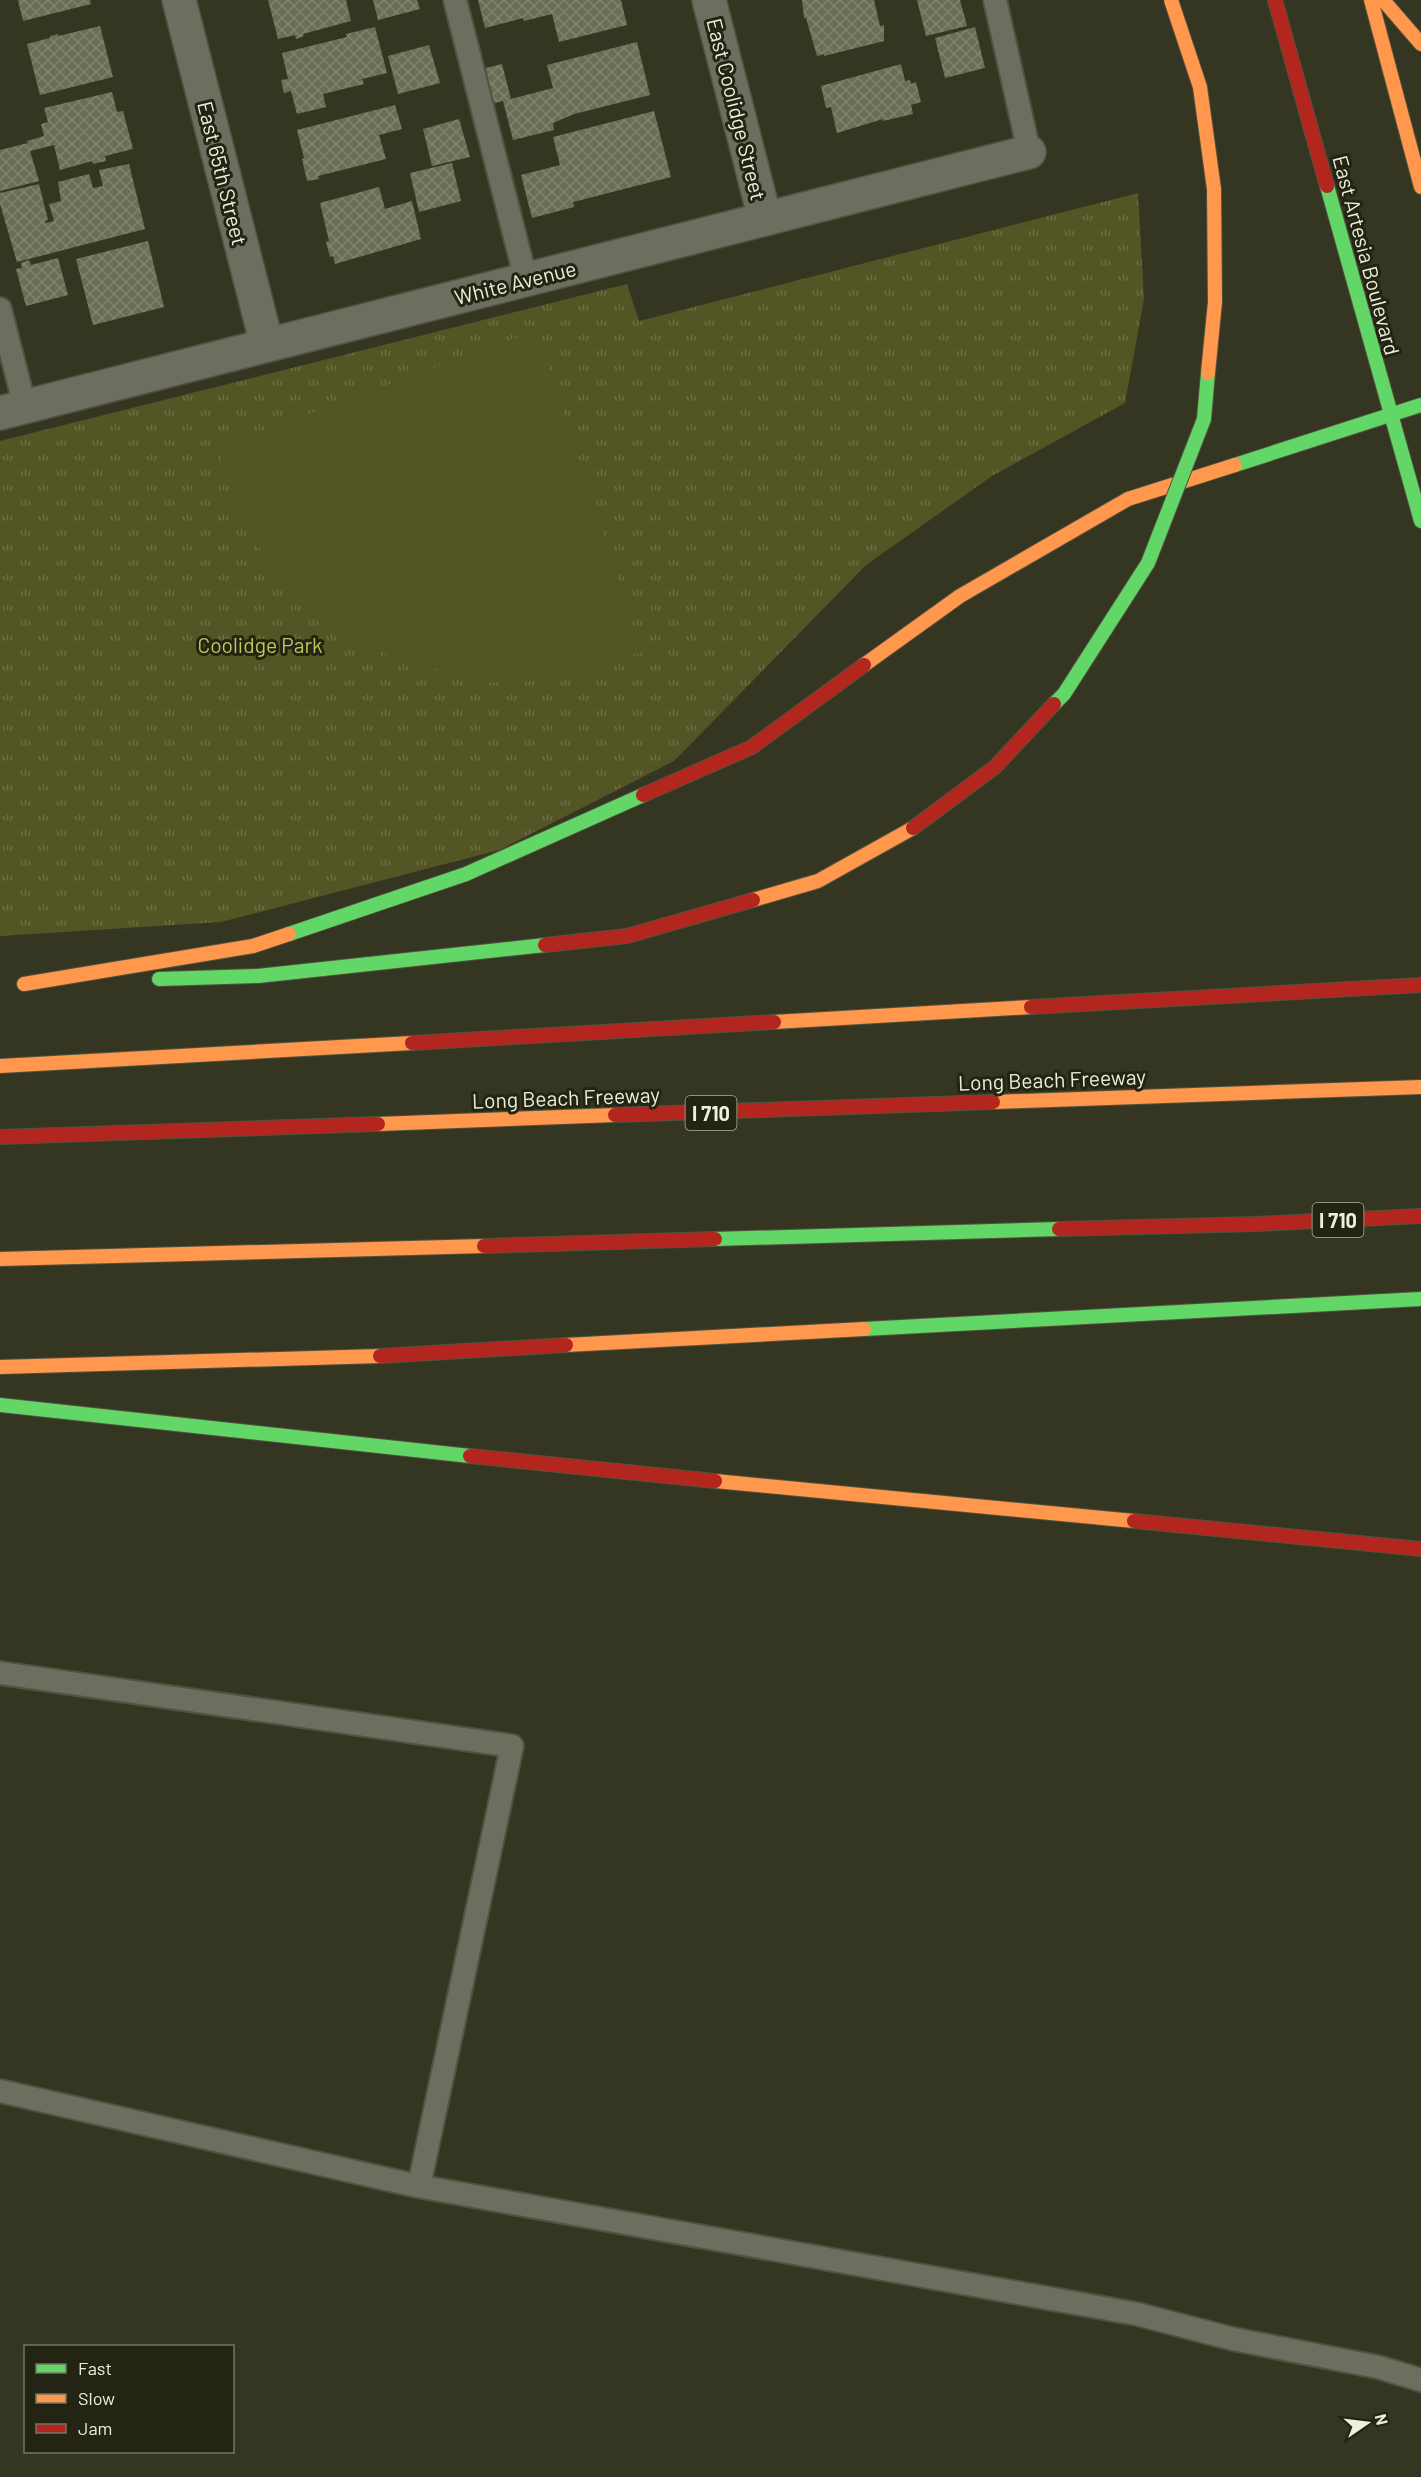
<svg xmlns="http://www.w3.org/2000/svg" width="1421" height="2477" viewBox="0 0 1421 2477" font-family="Barlow,sans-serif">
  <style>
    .park { fill: url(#park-tufts) }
    .pitch { fill: #535624 }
    .building { fill: url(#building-cross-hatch) }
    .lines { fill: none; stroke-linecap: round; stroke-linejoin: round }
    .lane-casing { stroke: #525240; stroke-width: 26 }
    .street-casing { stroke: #525240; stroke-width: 36 }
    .fast-casing { stroke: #525240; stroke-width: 16 }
    .slow-casing { stroke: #525240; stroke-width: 16 }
    .jam-casing { stroke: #525240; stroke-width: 16 }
    .lane { stroke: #6d6e5f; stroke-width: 22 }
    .street { stroke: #6d6e5f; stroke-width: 33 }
    .fast { stroke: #63d668; stroke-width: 14 }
    .slow { stroke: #ff974d; stroke-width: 14 }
    .jam { stroke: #b3261e; stroke-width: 14 }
    .fast-bridge-casing { stroke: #525240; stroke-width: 16; stroke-linecap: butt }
    .slow-bridge-casing { stroke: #525240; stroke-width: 16; stroke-linecap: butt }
    .jam-bridge-casing { stroke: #525240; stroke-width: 16; stroke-linecap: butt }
    .fast-bridge { stroke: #63d668; stroke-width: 14 }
    .slow-bridge { stroke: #ff974d; stroke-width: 14 }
    .jam-bridge { stroke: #b3261e; stroke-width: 14 }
    .labels { text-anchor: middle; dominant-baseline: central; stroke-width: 6; stroke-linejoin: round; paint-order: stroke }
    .shield { fill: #232414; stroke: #b0b39f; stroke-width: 1.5 }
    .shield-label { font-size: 20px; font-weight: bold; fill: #edf0da }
    .street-label { font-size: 21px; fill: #edf0da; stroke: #232414 }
    .park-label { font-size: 21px; fill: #c1c655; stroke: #232414 }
  </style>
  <defs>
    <pattern id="park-tufts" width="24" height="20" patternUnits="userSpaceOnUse" patternTransform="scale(1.5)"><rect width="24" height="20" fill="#535624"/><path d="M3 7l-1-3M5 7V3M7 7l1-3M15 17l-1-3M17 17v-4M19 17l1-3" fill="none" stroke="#6c6f43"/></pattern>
    <pattern id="building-cross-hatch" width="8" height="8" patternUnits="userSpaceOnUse" patternTransform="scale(1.5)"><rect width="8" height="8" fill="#6b6d54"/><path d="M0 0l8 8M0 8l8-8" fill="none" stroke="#80826c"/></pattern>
  </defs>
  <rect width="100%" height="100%" fill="#353621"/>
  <!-- park -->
  <path class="park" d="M1138,193l6,106 -19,104 -133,73 -126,89 -192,196 -175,89 -278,72 -221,14v-495l627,-157 12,37z"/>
  <!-- pitch -->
  <path class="pitch" d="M517,337l26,13 99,302 -88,28 -67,3 -99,-27 -76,-47 -63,-73 -32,-88z"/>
  <!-- building -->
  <g class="building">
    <path d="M18,0h72l1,4 -68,17z"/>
    <path d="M268,0h78l5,21 -48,13 1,2 -8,3 -1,-4 -17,4z"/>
    <path d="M373,0h44l3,9 -42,11z"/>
    <path d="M478,0h143l6,25 -68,17 -7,-28 -28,7 -1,-3 -38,10z"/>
    <path d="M802,0h72l6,26 4,-1v16l-60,15v-2l-7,2 -11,-38h-2z"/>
    <path d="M917,0h43l7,26 -41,10z"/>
    <path d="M100,26l13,51 -73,18 -13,-51 23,-6v-2l8,-2v2z"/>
    <path d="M375,27l12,46 -25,6 2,5 -41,10 3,13 -29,7 -6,-23 -7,2 -3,-13 7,-1 -6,-26 65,-16 -1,-3z"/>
    <path d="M975,27l10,41 -40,10 -10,-40z"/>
    <path d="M637,42l13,53 -76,19 -21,9 1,7 -41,10 -10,-39 -17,4 -8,-35 24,-6 9,35 42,-11 -6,-23z"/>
    <path d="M429,45l11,38 -42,11 -10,-38z"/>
    <path d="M901,64l4,17 5,-1 1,4 5,-2 5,20 -10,3 2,9 -30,7v-2l-46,14 -6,-26 -5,1 -5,-22z"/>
    <path d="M112,92l5,20 6,-1 10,38 -28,7 1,5 -13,3 -1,-3 -32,9 -6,-25 -24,6 9,30 -39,10v-41l28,-7 -1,-2 17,-5 -3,-12 7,-2 -4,-14z"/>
    <path d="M395,105l7,24 -23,6 7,24 -68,17 1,3 -12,2 -5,-22 2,-1 -7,-28z"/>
    <path d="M654,111l17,66 -98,25 1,5 -42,11 -11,-43 39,-10 -7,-28z"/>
    <path d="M459,119l11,38 -38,9 -9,-37z"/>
    <path d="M452,163l9,38 -42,11 -9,-39z"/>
    <path d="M129,164l16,65 -128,33 -17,-58v-11l39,-9 9,36 -3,1 1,2 8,-2 -5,-17 12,-3 -3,-19 31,-8 4,14 10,-2 -4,-16z"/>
    <path d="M379,187l6,22 27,-8 9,38 -86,25 -2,-8 -3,1 -4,-15 3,-1 -9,-38z"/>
    <path d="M148,241l16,66 -71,18 -17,-66z"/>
    <path d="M58,258l10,37 -42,11 -10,-37 6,-1 -1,-5 8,-3 2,5z"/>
  </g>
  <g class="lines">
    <!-- lane casing -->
    <g class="lane-casing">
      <g id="lane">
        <path d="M455,0l71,280"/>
        <path d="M995,0l34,152"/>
        <path d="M0,309l25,98"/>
        <path d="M0,1673l512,73 -93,440"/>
        <path d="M0,2091l417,95 720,128 96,25 145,28 43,13"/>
      </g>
    </g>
    <!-- street casing -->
    <g class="street-casing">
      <g id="street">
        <path d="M179,0l88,345"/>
        <path d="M709,0l56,219"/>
        <path d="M0,413l1029,-261"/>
      </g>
    </g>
    <!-- fast casing -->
    <g class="fast-casing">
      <g id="fast">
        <path d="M1327,186l94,335"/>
        <path d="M1235,465l186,-60"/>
        <path d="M289,934l177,-60 177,-79"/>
        <path d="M159,979l99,-3 287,-31"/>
        <path d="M715,1239l344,-10"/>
        <path d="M864,1329l557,-30"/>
        <path d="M0,1405l470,51"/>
      </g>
    </g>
    <!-- slow casing -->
    <g class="slow-casing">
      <g id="slow">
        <path d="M1371,0l50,187"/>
        <path d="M1383,0l38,44"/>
        <path d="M864,665l96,-69 168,-97 107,-34"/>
        <path d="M753,900l65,-19 95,-53"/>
        <path d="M24,984l229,-38 36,-12"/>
        <path d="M774,1022l257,-15"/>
        <path d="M0,1066l412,-23"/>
        <path d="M993,1102l428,-15"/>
        <path d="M378,1124l237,-9"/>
        <path d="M0,1259l484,-13"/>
        <path d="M566,1345l298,-16"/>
        <path d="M0,1367l380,-11"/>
        <path d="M715,1481l419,40"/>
      </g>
    </g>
    <!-- jam casing -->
    <g class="jam-casing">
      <g id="jam">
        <path d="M1275,0l52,186"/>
        <path d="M643,795l109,-48 112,-82"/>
        <path d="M545,945l82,-9 126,-36"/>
        <path d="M1031,1007l390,-22"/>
        <path d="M412,1043l362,-21"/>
        <path d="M615,1115l378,-13"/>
        <path d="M0,1137l378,-13"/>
        <path d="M1059,1229l196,-5 166,-8"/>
        <path d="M484,1246l231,-7"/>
        <path d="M380,1356l186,-11"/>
        <path d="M470,1456l245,25"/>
        <path d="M1134,1521l287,28"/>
      </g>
    </g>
    <!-- lane -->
    <use href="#lane" class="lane"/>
    <!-- street -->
    <use href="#street" class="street"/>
    <!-- fast -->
    <use href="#fast" class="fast"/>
    <!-- slow -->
    <use href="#slow" class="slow"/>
    <!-- jam -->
    <use href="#jam" class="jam"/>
    <!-- fast-bridge casing -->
    <g class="fast-bridge-casing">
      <path id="fast-bridge" d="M1054,704l10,-10 84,-131 56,-144 4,-46"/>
    </g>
    <!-- slow-bridge casing -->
    <g class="slow-bridge-casing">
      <path id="slow-bridge" d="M1171,0l29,87 14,102 1,113 -7,71"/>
    </g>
    <!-- jam-bridge casing -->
    <g class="jam-bridge-casing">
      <path id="jam-bridge" d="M913,828l82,-61 59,-63"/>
    </g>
    <!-- fast-bridge -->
    <use href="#fast-bridge" class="fast-bridge"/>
    <!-- slow-bridge -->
    <use href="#slow-bridge" class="slow-bridge"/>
    <!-- jam-bridge -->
    <use href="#jam-bridge" class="jam-bridge"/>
  </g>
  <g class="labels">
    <!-- shield labels -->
    <g class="shield">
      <rect x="685.5" y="1096" width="51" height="34" rx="4.5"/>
      <rect x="1312.5" y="1203" width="51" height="34" rx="4.5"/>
    </g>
    <g class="shield-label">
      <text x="711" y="1113">I 710</text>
      <text x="1338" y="1220">I 710</text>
    </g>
    <!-- street labels -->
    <g class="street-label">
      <text transform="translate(737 109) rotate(76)">East Coolidge Street</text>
      <text transform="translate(223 173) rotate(76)">East 65th Street</text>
      <text transform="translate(1367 255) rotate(75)">East Artesia Boulevard</text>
      <text transform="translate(515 282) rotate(-14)">White Avenue</text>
      <text transform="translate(1052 1079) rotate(-2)">Long Beach Freeway</text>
      <text transform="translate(566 1097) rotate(-2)">Long Beach Freeway</text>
    </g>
    <!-- park labels -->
    <g class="park-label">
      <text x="260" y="644">Coolidge Park</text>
    </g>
  </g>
  <!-- legend -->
  <rect x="24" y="2345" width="210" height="108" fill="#232414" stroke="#747663" stroke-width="1.5"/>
  <rect x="36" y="2364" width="30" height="9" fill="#63d668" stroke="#747663" stroke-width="1.5"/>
  <text x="78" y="2375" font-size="18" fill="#edf0da">Fast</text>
  <rect x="36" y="2394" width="30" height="9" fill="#ff974d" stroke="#747663" stroke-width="1.5"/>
  <text x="78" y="2405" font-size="18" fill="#edf0da">Slow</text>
  <rect x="36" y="2424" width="30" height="9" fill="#b3261e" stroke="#747663" stroke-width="1.5"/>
  <text x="78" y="2435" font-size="18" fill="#edf0da">Jam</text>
  <!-- north arrow -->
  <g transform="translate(1367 2423) rotate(76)" stroke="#232414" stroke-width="4.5" paint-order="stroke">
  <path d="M0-4.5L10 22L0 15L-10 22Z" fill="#edf0da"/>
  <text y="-9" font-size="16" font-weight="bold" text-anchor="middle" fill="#edf0da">N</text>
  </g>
</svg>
